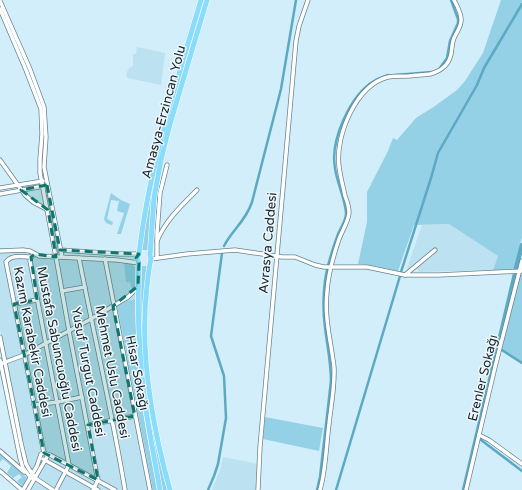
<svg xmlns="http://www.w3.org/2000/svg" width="522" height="490" viewBox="0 0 522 490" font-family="'Varela Round',sans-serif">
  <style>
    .built { fill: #bce1f0 }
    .green { fill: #94d0e6 }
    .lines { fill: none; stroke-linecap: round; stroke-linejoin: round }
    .canal { stroke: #5ca9c3; stroke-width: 2.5 }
    .river { stroke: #5ca9c3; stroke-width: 4.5 }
    .minor-casing { stroke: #69848e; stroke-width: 5 }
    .highway-casing { stroke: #fff; stroke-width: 6 }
    .minor { stroke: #fff; stroke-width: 3.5 }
    .highway { stroke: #89ddfb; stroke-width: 5 }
    .marked { fill: #0f766e; fill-opacity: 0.2; stroke: #0f766e; stroke-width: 3; stroke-dasharray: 8 5; stroke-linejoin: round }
    .labels { text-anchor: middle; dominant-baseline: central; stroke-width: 3; stroke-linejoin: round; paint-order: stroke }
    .street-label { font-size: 13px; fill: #182327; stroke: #ecf8fd }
  </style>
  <rect width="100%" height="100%" fill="#d1eefa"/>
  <!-- built -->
  <g class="built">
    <path d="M137,47l28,6 -4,32 -33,-7 -2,-2 1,-4 2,-4 4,-2v-12h3z"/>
    <path d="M449,224l49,32 -5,14 -74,2 -4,-6 -7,4 -1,-2 15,-43z"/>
    <path d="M0,248h28l14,6 12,-1 7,6 63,3 8,2 2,1 1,5v29l-8,2 -10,5 36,184h-122l8,-13 -8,-8 -4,-9 -5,-19 -22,-112z"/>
    <path d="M223,457l35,7 -2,26h-44l9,-23z"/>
  </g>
  <!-- green -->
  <g class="green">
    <path d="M501,0h21v237l-8,32 -21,1 5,-14 -49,-32 -35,1 -16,46 -28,-6 -12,-1 9,-42v-30l21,-41 5,-13 4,2 19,-22 19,-12 22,-16 8,-9 18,-28z"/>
    <path d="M185,60h1l-20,72 -6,25 -11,93h-8l3,-18 15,-80z"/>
    <path d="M111,193l10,7 9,4 -9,30h-4l7,-21 -7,-2 2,-10 -8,-1 -4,19 6,3 -1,3 -6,-2 -2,-4z"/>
    <path d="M124,262l8,2 3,3v20l-3,3 -2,-8h-4z"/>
    <path d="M140,266h8l-5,36 8,117 5,28 11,43h-5c-7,-39 -14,-78 -18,-117 -3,-36 -3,-71 -4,-107z"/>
    <path d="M522,268v95l-21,-12z"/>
    <path d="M135,299c1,31 2,61 5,92 4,33 11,66 17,99h-4l-36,-184 10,-5z"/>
    <path d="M265,417l58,11 -4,23 -56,-12z"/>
    <path d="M0,453l28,26 -5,8 -6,-6 5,-4 -3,-3 -6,4 -6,-5 4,-7 -8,-7 -3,3z"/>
  </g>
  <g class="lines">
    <!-- canal -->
    <g class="canal">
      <path d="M440,68l7,-10 3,-17 8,-18v-4l-7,-19"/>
      <path d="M395,75l37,-3"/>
      <path d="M224,246c8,-16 22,-25 28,-44l29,-113 15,-89"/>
      <path d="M401,272l30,-94 7,-25 39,-68 7,-17 38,-64"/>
      <path d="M502,350l20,13"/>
      <path d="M481,440l41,31"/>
      <path d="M208,490l6,-14 4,-12 8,-46 -2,-42 -13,-40 11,-83"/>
      <path d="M317,490l3,-13 11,-96c0,-19 -4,-36 -6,-54 -2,-15 -2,-31 0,-46 2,-15 7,-30 12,-44 2,-7 8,-14 9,-22 1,-11 -10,-35 -11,-47 -5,-27 15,-73 39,-87 5,-3 9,-4 14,-6"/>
      <path d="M336,490l64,-214"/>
    </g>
    <!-- river -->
    <g class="river">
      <path d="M516,268l6,-23"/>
      <path d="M464,490l51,-216"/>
    </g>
    <!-- minor casing -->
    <g class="minor-casing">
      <g id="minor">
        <path d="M0,1l30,68 14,38 2,30 -2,30 18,90"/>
        <path d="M0,9l26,61 15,39 1,25 -2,25v14l16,84 13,74 28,145 1,4 -5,10"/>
        <path d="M0,160l25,35 8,7 15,8"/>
        <path d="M0,188l43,-7"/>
        <path d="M0,194l44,-8"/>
        <path d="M157,241c8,-20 25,-36 40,-51"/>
        <path d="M60,250l59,4h20"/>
        <path d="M0,251l23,-1 7,1 9,5 78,4 22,3"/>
        <path d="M35,254l-4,3 -1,4 39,204 -13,25"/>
        <path d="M79,258c15,77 33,154 46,232"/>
        <path d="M157,258v-25l3,-40 7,-28"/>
        <path d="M105,259l45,231"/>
        <path d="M151,259l36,-5 48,-4 47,7h13l20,8 9,2h43l38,8h34l83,-4"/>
        <path d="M405,275l30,-25"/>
        <path d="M62,291l23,-4"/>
        <path d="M14,304l23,-4"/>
        <path d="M0,337l21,106 5,21 3,5 6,9 18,12"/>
        <path d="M0,360l20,98 3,10 8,10h1"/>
        <path d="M0,364l24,-9 67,-36 37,-22 10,-10"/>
        <path d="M34,405l24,-3 24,-5"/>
        <path d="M88,425l47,-9"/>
        <path d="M479,435l10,5 33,24"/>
        <path d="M0,451l24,21"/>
        <path d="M44,453l6,2 19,10 46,25"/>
        <path d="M43,459l55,31"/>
        <path d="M0,471l22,19"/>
        <path d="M23,490l14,-24 4,-12 3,-1 -38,-191c6,-8 17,-5 25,-5"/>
        <path d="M28,490l19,-33v-2l-2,-2"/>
        <path d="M258,490l2,-43 36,-406 3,-15 9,-26"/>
        <path d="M320,490c6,-21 6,-44 9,-66 2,-19 6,-38 5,-57 -3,-25 -10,-50 -7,-75 1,-17 6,-35 11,-50 3,-10 10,-19 11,-29 0,-6 -2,-12 -4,-17 -2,-10 -5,-20 -6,-30 -4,-30 17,-81 49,-89 7,-1 14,-1 21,-1 7,-1 14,-1 21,-2 11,-3 19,-9 21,-20 1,-6 1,-11 3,-16 2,-5 7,-11 7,-17 1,-7 -4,-15 -7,-21"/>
        <path d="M466,490l29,-123 27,-106"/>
      </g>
    </g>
    <!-- highway casing -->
    <g class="highway-casing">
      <g id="highway">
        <path d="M160,490c-5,-29 -11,-58 -15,-87 -6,-46 -8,-94 -6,-140l-2,-5 2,-4c10,-87 37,-170 62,-254"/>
        <path d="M170,490c-18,-65 -31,-137 -23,-204 1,-9 2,-19 4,-27l-1,-4 4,-57 7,-38 9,-36 37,-124"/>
      </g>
    </g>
    <!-- minor -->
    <use href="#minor" class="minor"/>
    <!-- highway -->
    <use href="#highway" class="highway"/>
  </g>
  <!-- marked area -->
  <path class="marked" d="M47,185l13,65 79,4 -3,4 3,5 -1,23 -25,20 22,110 -47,9 10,55 -54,-27 -30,-149 23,-4 -6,-43 4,-3 21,3 -8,-47 -27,-20z"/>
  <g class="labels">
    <!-- street labels -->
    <g class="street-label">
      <text transform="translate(164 112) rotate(-75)">Amasya-Erzincan Yolu</text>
      <text transform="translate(268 243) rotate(-85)">Avrasya Caddesi</text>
      <text transform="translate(32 342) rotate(79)">Kazım Karabekir Caddesi</text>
      <text transform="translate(59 359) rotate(79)">Mustafa Sabuncuoğlu Caddesi</text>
      <text transform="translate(88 372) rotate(79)">Yusuf Turgut Caddesi</text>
      <text transform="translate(112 372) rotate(79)">Mehmet Uslu Caddesi</text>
      <text transform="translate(137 373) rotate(79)">Hisar Sokağı</text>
      <text transform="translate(483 378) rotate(-76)">Erenler Sokağı</text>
    </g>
  </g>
</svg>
